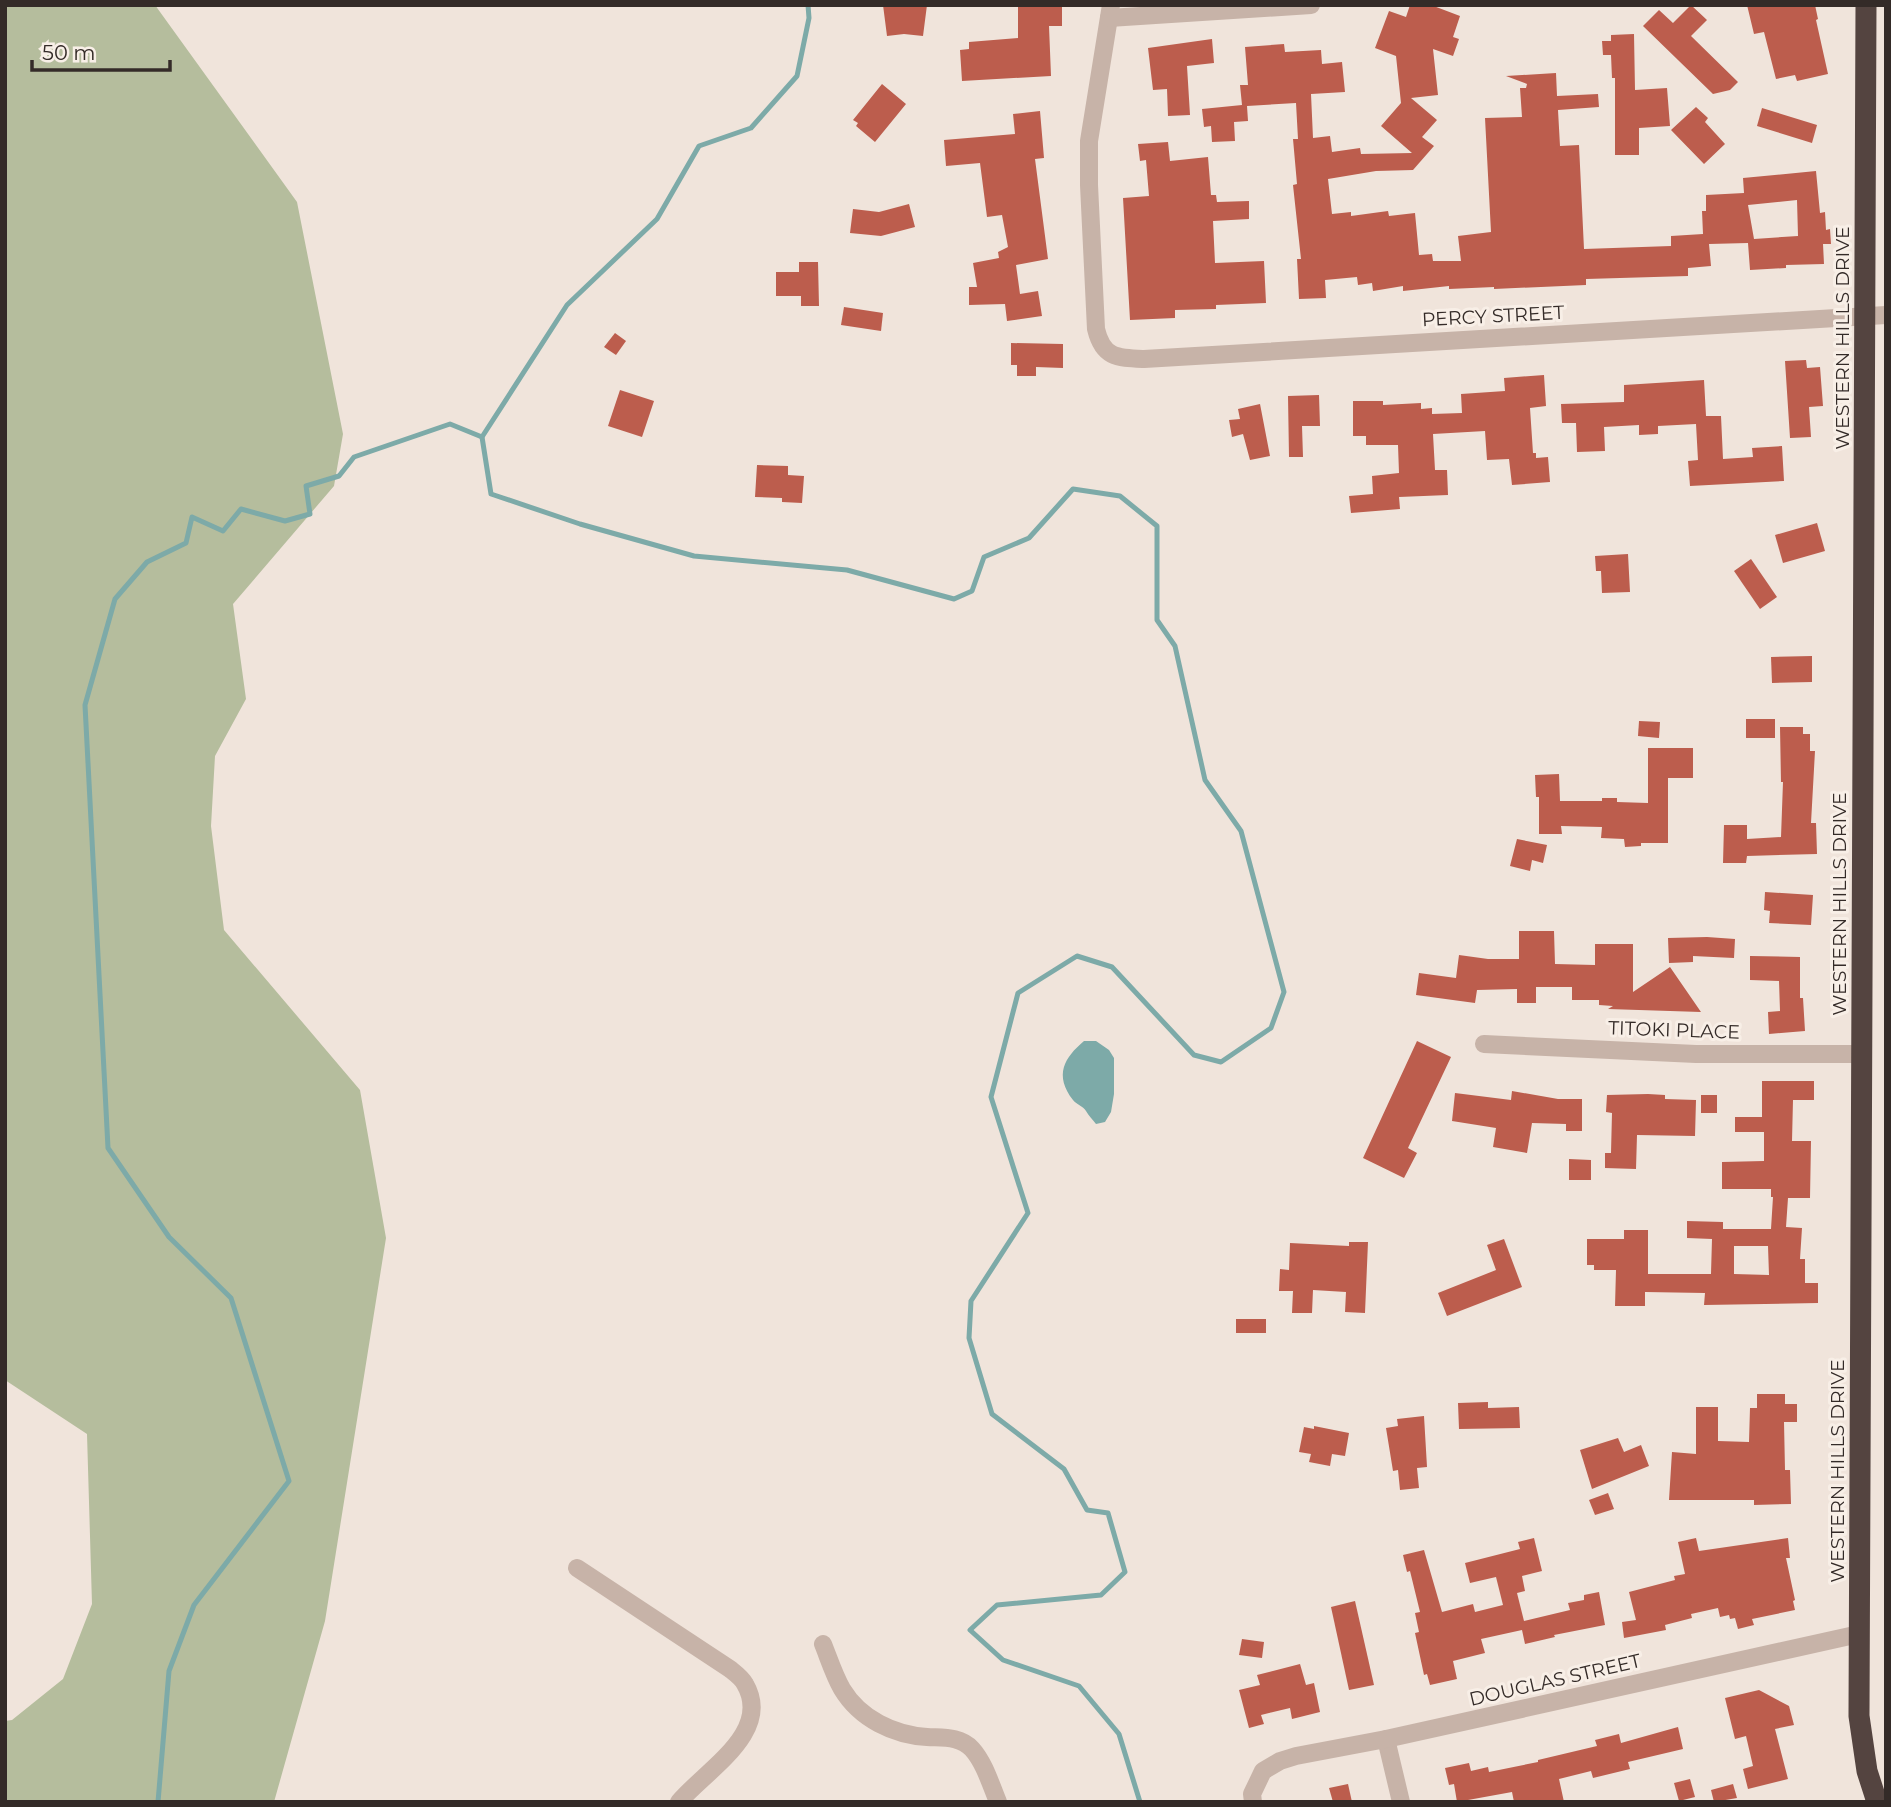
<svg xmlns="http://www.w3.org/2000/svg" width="1891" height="1807" viewBox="0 0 1891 1807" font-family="Montserrat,sans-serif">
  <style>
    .green { fill: #b5bd9d }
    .water { fill: #7daaa8 }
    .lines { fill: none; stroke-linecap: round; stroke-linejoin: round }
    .stream { stroke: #7daaa8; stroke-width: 5 }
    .building { fill: #bc5d4d; fill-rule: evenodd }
    .street { stroke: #c7b3a8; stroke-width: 18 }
    .highway { stroke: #544440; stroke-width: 21 }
    .labels { text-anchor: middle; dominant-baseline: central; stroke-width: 6; stroke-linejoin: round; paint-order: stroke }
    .street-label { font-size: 19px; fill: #342b28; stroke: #f8efe7 }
  </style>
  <rect width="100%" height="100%" fill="#f0e4db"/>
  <!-- green -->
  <path class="green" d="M5,5h150l142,197 46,232 -9,52 -101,118 13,95 -31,57 -4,70 13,104 136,160 26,148 -61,383 -51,181h-269v-81l7,-1 51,-41 29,-75 -5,-170 -82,-54z"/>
  <!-- water -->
  <path class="water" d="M1084,1041h12l13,9 5,8v36l-3,18 -6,10 -9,2c-4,-5 -7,-8 -10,-13 -3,-5 -10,-7 -13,-11 -19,-25 -9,-42 11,-59z"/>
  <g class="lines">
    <!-- stream -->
    <g class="stream">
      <path d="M808,5l1,13 -12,58 -46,52 -52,18 -42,73 -90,86 -85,132 9,57 89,30 114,32 153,14 107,29 18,-8 12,-34 45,-19 44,-49 47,7 37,30v94l18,26 30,134 36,51 43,161 -13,36 -50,34 -27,-7 -82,-88 -35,-11 -59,37 -27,104 37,116 -57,88 -2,37 23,76 72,55 23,41 21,3 17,59 -24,23 -104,10 -27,25 33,30 76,26 40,48 21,68"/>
      <path d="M158,1802l11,-131 25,-66 95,-124 -58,-183 -62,-61 -61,-89 -23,-443 30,-106 32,-37 39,-19 6,-26 31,14 18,-22 44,12 25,-7 -4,-28 33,-10 15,-19 96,-33 32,13"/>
    </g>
  </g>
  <!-- building -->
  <g class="building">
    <path d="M883,5h44l-4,31 -19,-2 -17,2z"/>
    <path d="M1018,5h44v21h-13l2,50 -89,5 -2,-31 9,-1v-7l49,-4z"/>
    <path d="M1410,5h21l29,11 -7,21 6,2 -6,17 -20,-7 5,46 -27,3 26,22 -15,17 12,9 -21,24 -37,1 -48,8 4,35 19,-2v4l37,-5 1,5 26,-3 4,42 13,-1 1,7h28l-3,-25 33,-4 -6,-114 37,-1 -2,-29h6l1,-4 -21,-8 50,-3 1,23 41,-2 1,13 -41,3 2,36 19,-1 5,104 87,-3v-10l32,-2 -1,-23h4v-16l38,-2 -1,-15 73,-7 4,42 5,-1 1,18 4,-1 1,15h-8l1,20 -38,1v3l-36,2 -2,-27 -39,1 2,22 -23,2v8l-102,3v6l-92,4v-2l-45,2v-3l-46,5v-5l-30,5 -1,-8 -14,2 -1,-8 -32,3 1,18 -27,1 -2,-40h4l-8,-74 4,-1 -4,-45h5l-2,-36 -49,3 1,15 -14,1 1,19 -23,1 -1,-16 -7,1 -2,-18 40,-4 -2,-20h8l-3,-38 39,-3 1,8 36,-2 1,14 20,-2 3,30 -34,2 2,44 17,-2 2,16 28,-4 1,6 51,-1 -31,-27 20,-23 -5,-47 -21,-8 14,-37 17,6zM1797,200l1,36 -44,3 -6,-34z"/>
    <path d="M1691,5l16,15 -16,16 47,46 -8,8 -17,4 -70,-68 16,-16 14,13z"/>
    <path d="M1747,5h68l3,14 -2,1 12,54 -31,7 -2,-6 -19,4 -12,-47 -10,2z"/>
    <path d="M1634,34l1,56 32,-2 3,38 -31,2v27h-24v-77h-3l-1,-23h-8l-1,-14h9v-6z"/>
    <path d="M1212,39l2,24 -27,3 3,49 -22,1 -1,-27 -14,1 -5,-42z"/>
    <path d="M882,84l24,20 -31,38 -19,-16 2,-3 -5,-3z"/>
    <path d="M1696,107l12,11 -3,4 20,22 -21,20 -33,-34z"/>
    <path d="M1762,108l55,17 -5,18 -55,-17z"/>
    <path d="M1040,111l4,47 -9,1 13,100 -32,6 4,29 18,-3 4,25 -35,5 -2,-17 -36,1v-18h8l-4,-24 26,-5 -1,-6 10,-5 -6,-32 -15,2 -7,-54 -34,3 -2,-26 71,-6 -2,-20z"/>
    <path d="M1168,142l2,19 38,-4 3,38h5l1,7 32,-1v18l-36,2 2,42 49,-2 2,42 -50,2v4l-41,1v8l-45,2 -7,-122 26,-2 -3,-36 -6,1 -2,-17z"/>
    <path d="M909,204l6,23 -34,9 -31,-3 3,-24 26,3z"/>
    <path d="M799,262h19l1,44h-18v-10h-25v-24h23z"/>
    <path d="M844,307l39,6 -2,18 -40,-6z"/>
    <path d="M615,333l11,8 -10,14 -12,-8z"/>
    <path d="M1011,343l52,1v24l-27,-1v9h-19v-11h-6z"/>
    <path d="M1806,360l1,8 13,-1 3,39 -14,1 2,30 -21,1 -5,-77z"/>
    <path d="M1544,375l2,31 -16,2 3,45h3v5l12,-1 2,25 -38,3 -3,-26 -22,1 -2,-29 -52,3 2,36h12l1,25 -49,2 1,12 -49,4 -2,-17 24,-2 -1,-18 27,-3 -1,-28h-32v-9h-13v-35h30v4l38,-2v6l11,-1v6l30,-1 -1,-19 44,-3 -1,-13z"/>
    <path d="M1704,380l2,36h15l2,43 30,-2 -1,-9 30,-2 2,35 -94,5 -2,-25 10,-1 -2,-36 -38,2v8l-19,1v-10l-35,2 1,24 -28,1 -1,-29h-14l-1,-19 63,-2v-17z"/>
    <path d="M620,390l34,11 -12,36 -34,-11z"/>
    <path d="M1319,395l1,31h-18l1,31h-14l-1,-61z"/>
    <path d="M1260,404l10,52 -20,4 -7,-26 -11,3 -3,-17 11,-1 -2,-10z"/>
    <path d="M757,465l31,1v9l16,1 -2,27 -20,-1v-4l-27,-1z"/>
    <path d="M1817,523l8,28 -42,12 -8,-28z"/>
    <path d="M1628,554l2,38 -28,1 -1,-22h-5l-1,-15z"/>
    <path d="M1751,559l26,38 -17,12 -26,-38z"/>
    <path d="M1812,656v26l-40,1 -1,-26z"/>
    <rect x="1746" y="719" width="29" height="19"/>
    <path d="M1639,721l21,1 -1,16 -21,-2z"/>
    <path d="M1780,727h23v7h7v17h5l-4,72h5l1,31 -70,2 -1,7h-23l1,-38h23v14l34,-2 2,-55h-2z"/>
    <path d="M1648,748h45v30h-25v65h-27v3l-16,1 -1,-8 -23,-1 1,-11 -41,-1 1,8h-23v-37h-3l-1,-22 24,-1 1,27h42v-3h15v4l31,1z"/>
    <path d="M1517,839l30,6 -4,18 -11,-3 -2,11 -20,-5z"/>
    <path d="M1765,892l48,3 -2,30 -42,-2 1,-12 -6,-1z"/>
    <path d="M1519,931h35l1,33 40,1v-21h38v48l37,-25 31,45 -93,-3 5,-3 -14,-1v-5h-27v-13h-36v16h-19v-14l-40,1 -2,13 -59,-8 3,-22 37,5 3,-23 29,4h31z"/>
    <path d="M1707,937l28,2 -1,19 -41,-2v6l-24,1 -1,-25z"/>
    <path d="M1750,956l50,1v41h3l2,33 -36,3 -1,-22 12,-1 -1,-30 -29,-1z"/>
    <path d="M1417,1041l34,16 -43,91 9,5 -13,25 -41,-20z"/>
    <path d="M1762,1081h52v19h-21l-1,41h19l-1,57h-22l-2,29 16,1 -2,31h5v24h13v20l-114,2 1,-12 -60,-1v14h-30l1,-36h-22v-5h-7v-26h37v-9h24v44h63l1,-35 -25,-1v-17l36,1v7h48l2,-32h-2v-8h-49v-27l42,-1v-29h-29v-15h27zM1734,1246h34l1,29 -35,-1z"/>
    <path d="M1512,1091l46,8h24v32h-16v-7l-34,-1 -5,30 -34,-6 3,-19 -44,-7 3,-28 56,7z"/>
    <path d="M1648,1094l17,1v4l31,1 -1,36 -58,-1 -1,34 -31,-1v-15h6l1,-40 -6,-1 1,-17z"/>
    <rect x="1701" y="1095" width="16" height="18"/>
    <path d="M1569,1159l22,1v20h-22z"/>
    <path d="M1504,1239l18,48 -75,29 -9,-23 58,-23 -9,-25z"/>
    <path d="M1349,1242h19l-3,71 -20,-1 1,-20 -33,-2 -1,23h-20l1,-22h-14l1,-22 9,1 1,-27 59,3z"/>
    <rect x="1236" y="1319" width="30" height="14"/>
    <path d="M1757,1394h28v10h12v18h-13l1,48h5l1,34 -37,1v-5h-85l3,-48 24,2v-47h22v34l31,1 1,-34h7z"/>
    <path d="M1488,1402v6l31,-1 1,21 -61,1 -1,-26z"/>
    <path d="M1424,1416l3,51 -10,1 2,20 -19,2 -2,-20 -5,1 -7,-43 12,-2 -1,-7z"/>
    <path d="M1314,1426l35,7 -4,23 -13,-2 -2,12 -21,-4 2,-8 -12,-2 5,-25 10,2z"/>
    <path d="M1618,1438l6,14 17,-7 8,21 -57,23 -12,-39z"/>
    <path d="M1608,1493l6,16 -19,6 -6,-15z"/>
    <path d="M1534,1538l8,33 -20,5 3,15 -8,2 7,28 46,-11 -2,-7 16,-3v-5l15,-3 6,33 -51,10 1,2 -30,7 -3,-14 -41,9 4,14 -32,8 4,18 -27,6 -3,-11 -3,1 -9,-42 4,-1 -4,-19 5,-1 -10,-41 -3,1 -4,-17 21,-5 18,62 31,-8 2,8 28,-7 -7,-28 -26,6 -5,-20 55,-14 -2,-7z"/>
    <path d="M1696,1538l3,13 89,-13 2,20h-4l9,42 -2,1 2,9 -43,9 2,6 -16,4 -3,-11 -5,1 -1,-4 -9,2 -2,-9 -27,6 1,4 -27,7 1,5 -42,8 -2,-16 14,-2 -7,-28 46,-12 -1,-4 11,-2 -7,-32z"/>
    <path d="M1355,1601l19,84 -25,5 -18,-83z"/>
    <path d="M1242,1639l22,3 -2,16 -23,-3z"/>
    <path d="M1300,1664l6,21 8,-2 6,29 -28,7 -2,-11 -29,7 3,9 -15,4 -10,-38 21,-5 -3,-10z"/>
    <path d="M1759,1690l30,16 5,19 -19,4 13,50 -40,10 -5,-20 10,-3 -7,-30 -11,3 -10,-41z"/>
    <path d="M1678,1727l5,22 -55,13 2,7 -37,9 -2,-7 -32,8 5,23h-50l-2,-10 -55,10 -3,-18 -5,1 -4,-17 24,-5 2,8 17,-4 1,5 49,-10v-2l59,-14 -2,-6 24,-6 2,9z"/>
    <path d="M1690,1779l5,18 -16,4 -5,-18z"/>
    <path d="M1348,1784l4,18h-19l-4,-14z"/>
    <path d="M1733,1784l4,14 -23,4 -3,-12z"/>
  </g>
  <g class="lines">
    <!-- street -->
    <g class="street">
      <path d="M1111,5l-22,136v44l7,144c7,29 21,29 48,30l742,-44"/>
      <path d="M1109,18l202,-13"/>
      <path d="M1484,1044l212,10h166"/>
      <path d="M577,1568l153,101c5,4 12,9 15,15 28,48 -39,86 -66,118"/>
      <path d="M823,1644c6,15 11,31 19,45 18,30 52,46 85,48 16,1 33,-1 45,12 12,13 19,36 26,53"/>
      <path d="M1386,1739l15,63"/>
      <path d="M1253,1802l-1,-8 11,-23 17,-10 16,-5 90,-17 473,-105"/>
    </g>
    <!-- highway -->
    <path class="highway" d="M1866,5l-7,1711 8,55 10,31"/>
  </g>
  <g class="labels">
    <!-- street labels -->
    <g class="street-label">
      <text transform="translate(1493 316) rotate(-3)">PERCY STREET</text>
      <text transform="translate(1842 338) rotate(-90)">WESTERN HILLS DRIVE</text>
      <text transform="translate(1839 904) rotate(-90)">WESTERN HILLS DRIVE</text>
      <text transform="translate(1674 1030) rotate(2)">TITOKI PLACE</text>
      <text transform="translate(1837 1471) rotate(-90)">WESTERN HILLS DRIVE</text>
      <text transform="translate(1555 1680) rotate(-13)">DOUGLAS STREET</text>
    </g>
  </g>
  <!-- border -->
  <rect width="1891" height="1807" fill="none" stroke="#342b28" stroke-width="14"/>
  <!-- scale -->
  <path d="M32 60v10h138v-10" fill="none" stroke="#342b28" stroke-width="3.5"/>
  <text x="42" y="60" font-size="21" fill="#342b28" stroke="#f8efe7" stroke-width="5" paint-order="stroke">50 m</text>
</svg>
